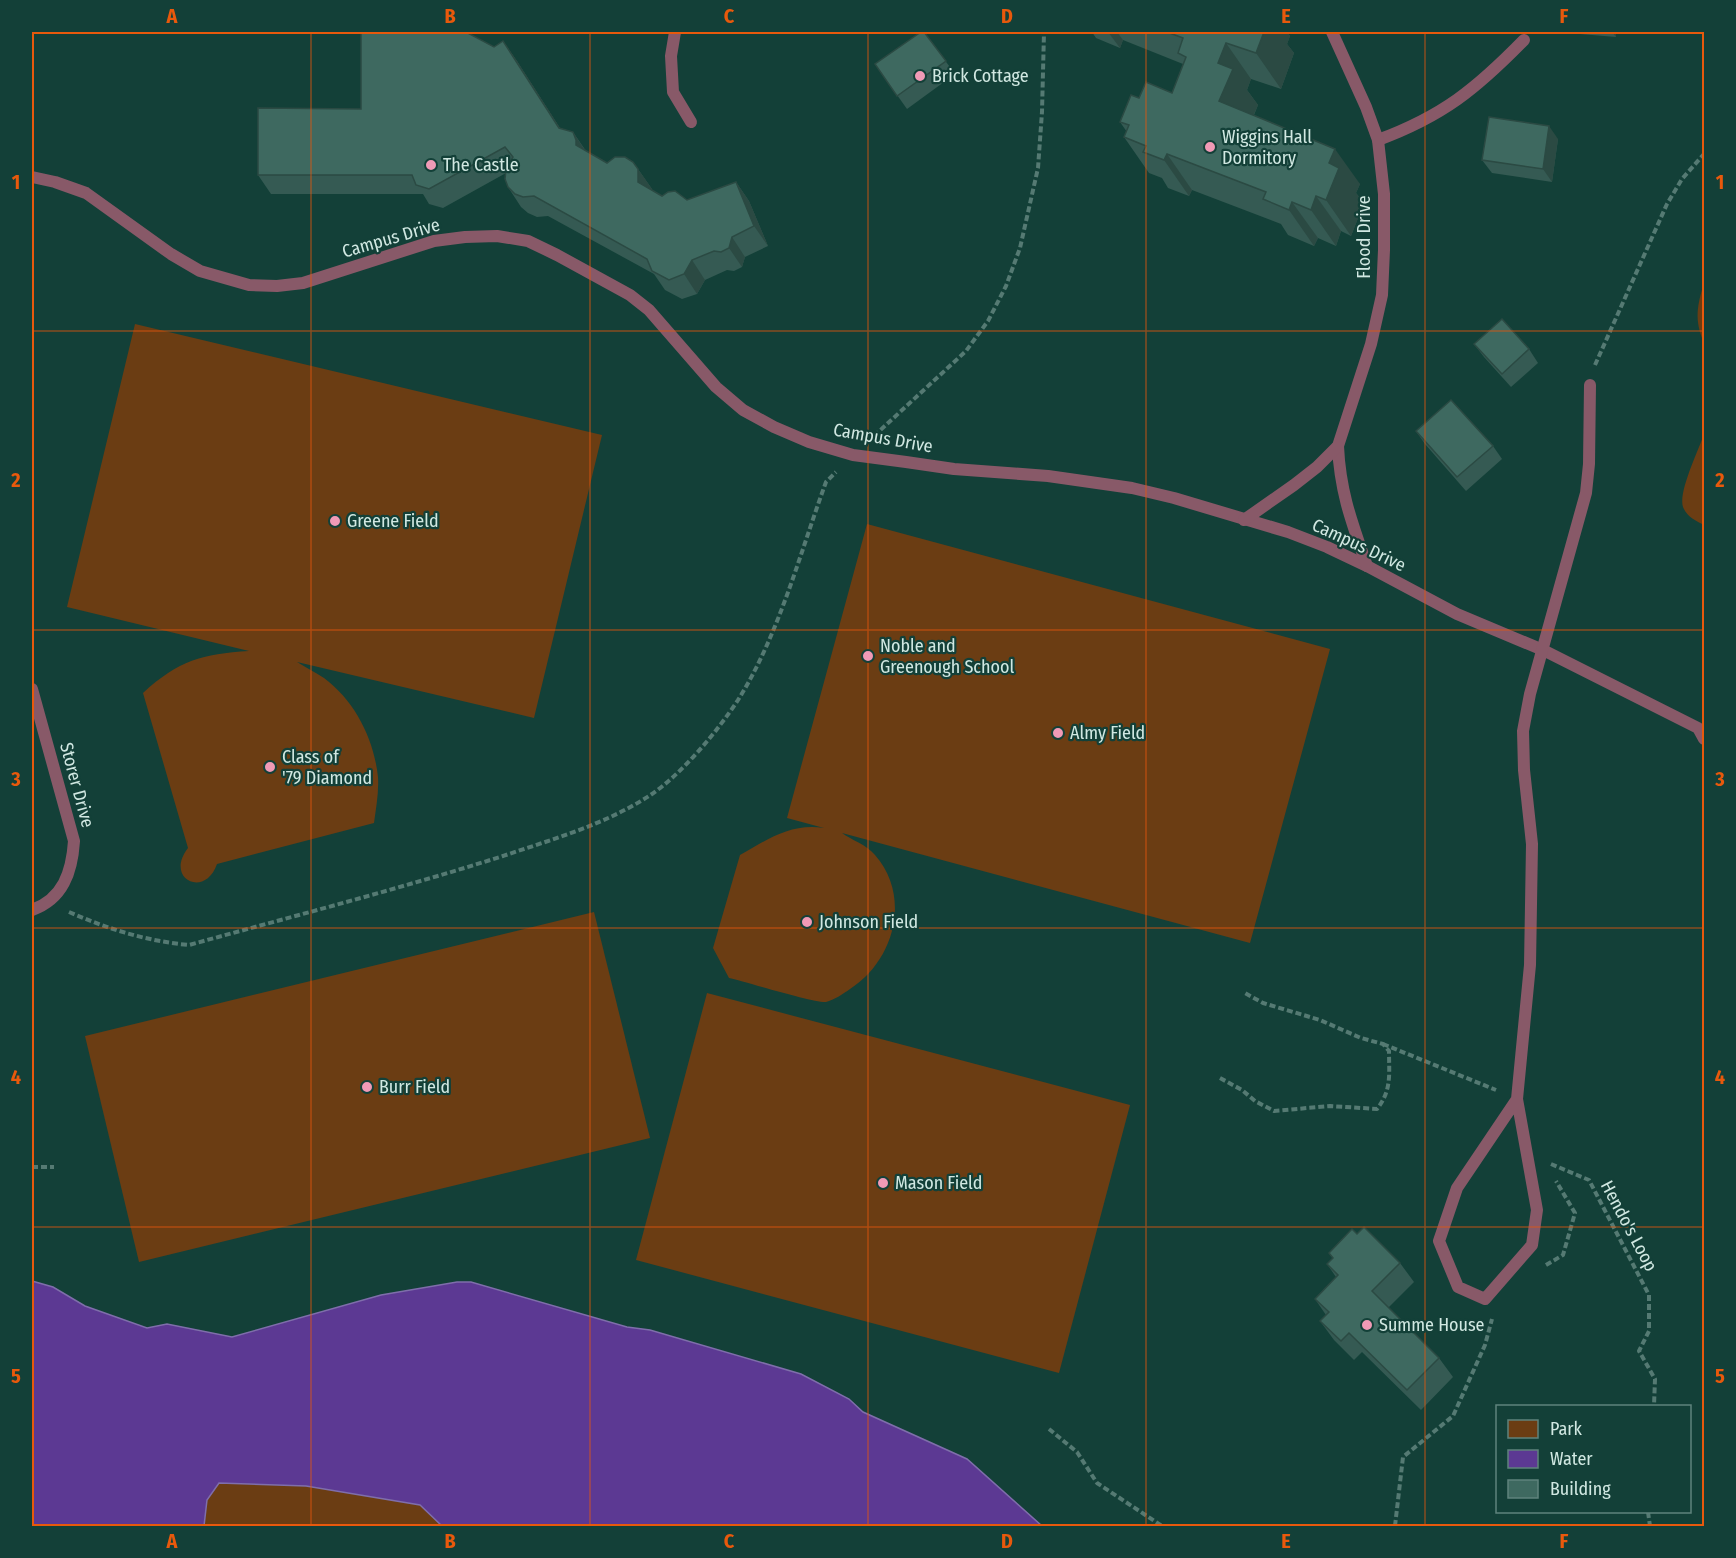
<svg xmlns="http://www.w3.org/2000/svg" width="1736" height="1558" viewBox="0 0 1736 1558" font-family="'Fira Sans Condensed',sans-serif">
  <style>
    .green { fill: #6b3d13 }
    .water { fill: #5c3993; stroke: #7f6eab; stroke-width: 1.5 }
    .lines { fill: none; stroke-linecap: round; stroke-linejoin: round }
    .path { stroke: #557a73; stroke-width: 4; stroke-dasharray: 6 3; stroke-linecap: butt }
    .service { stroke: #885968; stroke-width: 12 }
    .wall { fill: #355a53 }
    .shaded-wall { fill: #2b4a43 }
    .building { fill: #3e6960; stroke: #2b4a43; stroke-width: 1.5 }
    .grid { fill: none; stroke: #e8590c; stroke-width: 1.5; stroke-opacity: 0.55 }
    .poi-dot { fill: #f09ab6; stroke: #134038; stroke-width: 2 }
    .labels { text-anchor: middle; dominant-baseline: central; stroke-width: 4.5; stroke-linejoin: round; paint-order: stroke }
    .poi-label { font-size: 18px; fill: #d1e8e2; stroke: #134038; text-anchor: start }
    .street-label { font-size: 18px; fill: #d1e8e2; stroke: #134038 }
    .neatline { fill: none; stroke: #e8590c; stroke-width: 2 }
    .grid-label { font-size: 20px; text-anchor: middle; font-weight: bold; fill: #e8590c }
  </style>
  <rect width="100%" height="100%" fill="#134038"/>
  <!-- green -->
  <g class="green">
    <path d="M1704,283v60c-10,-23 -7,-37 0,-60z"/>
    <path d="M135,324l467,111 -68,283 -237,-56c8,5 18,10 27,16 31,23 50,61 54,99 1,15 -2,31 -4,46l-157,41c-12,35 -53,15 -29,-16l-45,-155c36,-33 59,-39 106,-42l-182,-44z"/>
    <path d="M1704,434v91c-8,-4 -17,-8 -21,-18 -5,-15 16,-58 21,-73z"/>
    <path d="M867,524l463,125 -80,294 -408,-110c9,7 24,11 33,22 37,42 19,106 -25,134 -7,5 -16,11 -24,13 -8,2 -83,-21 -97,-24l-16,-30 27,-93c28,-16 51,-32 84,-27l-37,-10z"/>
    <path d="M594,912l56,226 -511,124 -54,-226z"/>
    <path d="M707,993l423,112 -71,268 -423,-113z"/>
    <path d="M218,1483l88,3 114,19 22,21h-238l3,-26z"/>
  </g>
  <!-- water -->
  <path class="water" d="M32,1281l21,6 32,19 62,22 20,-4 65,13 149,-42 76,-13h14l156,45 23,3 151,44 48,25 14,13 104,47 75,67h-600l-22,-21 -114,-19 -87,-3 -12,17 -3,26h-172z"/>
  <g class="lines">
    <!-- path -->
    <g class="path">
      <path d="M1595,365l72,-161 15,-25 22,-25"/>
      <path d="M874,436l92,-85 22,-30 18,-35 14,-38 18,-80 4,-56 2,-80"/>
      <path d="M69,912c39,17 77,29 120,33 105,-29 210,-56 314,-89 50,-17 101,-31 146,-60 32,-21 68,-64 89,-96 41,-65 62,-147 88,-218l10,-10"/>
      <path d="M1383,1044l113,46"/>
      <path d="M1220,1078l22,12 13,11 19,10 56,-5 47,3c15,-19 12,-35 12,-58l-6,-7 -22,-6 -41,-18 -57,-17 -20,-11"/>
      <path d="M1551,1164l38,16 60,115v36l-10,20 16,28 -1,27"/>
      <path d="M32,1167h22"/>
      <path d="M1546,1265l17,-10 12,-42 -19,-32"/>
      <path d="M1049,1429l28,23 20,31 65,43"/>
      <path d="M1648,1512l2,14"/>
      <path d="M1395,1526l8,-69 50,-41 32,-71 7,-26"/>
    </g>
    <!-- service -->
    <g class="service">
      <path d="M675,32l-4,24 2,36 18,30"/>
      <path d="M1378,140c65,-24 98,-51 146,-100"/>
      <path d="M32,177l23,5 31,11 85,61 29,17 49,14 28,1 26,-3 131,-42 31,-4 32,-1 31,5 29,14 73,40 19,15 67,77 27,23 31,17 35,15 44,13 53,7 48,7 94,7 84,12 42,10 114,34 39,15 40,19 90,48 86,36 155,78 6,11"/>
      <path d="M1338,446c2,46 14,77 29,120"/>
      <path d="M1244,520l50,-35 23,-18 21,-21 33,-102 11,-49 2,-45v-56l-6,-54 -12,-33 -34,-75"/>
      <path d="M32,689l42,152c-2,31 -11,58 -42,69"/>
      <path d="M1517,1099l-60,89 -18,53 19,46 27,12 47,-54 5,-35 -20,-111 13,-134 2,-121 -8,-74 -1,-39 7,-37 56,-201 3,-29 1,-79"/>
    </g>
  </g>
  <!-- wall -->
  <g class="wall">
    <path d="M924,32l31,42 -48,35 -32,-45z"/>
    <path d="M1092,32h195l3,4 -3,8 7,9 -13,36 -30,-10 -4,11 11,15 -4,10 106,69 -4,9 8,10 -13,33 -10,-5 -5,15 -18,-8 -4,8 -26,-11 -7,-11 -89,-34 -3,6 -21,-8 -6,-10 -13,-5 -25,-36 3,-5 -7,-10 19,-24 33,-5 11,-29 -60,-24 -3,8 -24,-10z"/>
    <path d="M1578,32h38v5l-36,-3z"/>
    <path d="M503,41l14,20 43,67 13,4 13,19 21,12 26,-1 19,27v1l10,6 25,4 49,-18 13,19 19,45 -23,11 -3,10 -8,4 -7,-1 -22,10 -8,14 -15,5 -17,-9 -11,-16 -106,-58 -11,1 -9,-4 -7,-6 -13,-20 -2,-14 -63,35 -14,-4 -6,-10h-152l-13,-19 103,-66 133,-62z"/>
    <path d="M1558,139l-6,43 -60,-9 -10,-13z"/>
    <path d="M1474,344l55,5 9,14 -27,24 -27,-30z"/>
    <path d="M1416,431l77,15 9,13 -36,32 -41,-47z"/>
    <path d="M1357,1234l43,29 14,19 -26,26 51,50 14,19 -32,33 -59,-58 -8,8 -20,-20 -14,-19 6,-6 -11,-16 21,-22 -9,-13 6,-5 -4,-6z"/>
  </g>
  <!-- shaded-wall -->
  <g class="shaded-wall">
    <path d="M1108,32h9l6,8 -3,8z"/>
    <path d="M1264,32h23l3,4 -3,8 7,9 -13,36 -25,-36z"/>
    <path d="M1612,32h4v5z"/>
    <path d="M503,41l14,20 55,86 -13,-19z"/>
    <path d="M1226,43l25,36 -4,11 11,15 -14,32 -25,-36 -1,-38z"/>
    <path d="M1549,126l9,13 -6,43 -9,-13z"/>
    <path d="M573,132l13,20 -10,-7z"/>
    <path d="M1335,149l25,35 -4,9 8,10 -13,33 -25,-36 3,-37z"/>
    <path d="M1167,154l25,36 -3,6 -25,-36z"/>
    <path d="M638,169l14,20 -1,13 -13,-20z"/>
    <path d="M736,182l13,19 19,45 -14,-20z"/>
    <path d="M1316,196l25,35 -5,15 -25,-36z"/>
    <path d="M1292,202l26,36 -4,8 -25,-36z"/>
    <path d="M732,237l13,20 -3,10 -13,-19z"/>
    <path d="M692,260l13,20 -8,14 -13,-20z"/>
  </g>
  <!-- building -->
  <g class="building">
    <path d="M361,32h105l28,15 9,-6 56,87 14,4 3,8v5l31,18 8,-6h10l8,5 5,7v13l24,14 6,-4 7,-1 12,9 49,-18 18,44 -22,11 -3,11 -8,4 -7,-1 -22,9 -8,14 -15,6 -17,-9 -5,-12 -113,-63 -11,1 -8,-3 -7,-7 -3,-8 1,-10 7,-12 -8,-10 -76,42 -13,-4 -4,-10h-154v-67l103,1z"/>
    <path d="M921,32h3l22,29 -49,35 -22,-32z"/>
    <path d="M1167,32h97l-8,21 -30,-10 -8,20 15,6 -14,32 116,48 -6,14 10,5 -13,32 -10,-4 -5,14 -19,-8 -3,8 -26,-11 3,-7 -99,-38 -3,6 -21,-8 3,-6 -22,-9 5,-12 -9,-3 11,-27 8,3 7,-16 26,11 14,-36 -8,-4 5,-15z"/>
    <path d="M1489,117l60,9 -6,43 -61,-9z"/>
    <path d="M1502,319l27,30 -27,25 -28,-30z"/>
    <path d="M1451,400l42,46 -36,31 -41,-46z"/>
    <path d="M1364,1227l36,36 -28,28 67,67 -32,32 -58,-57 -8,8 -21,-20 9,-9 -14,-13 23,-24 -11,-11 6,-6 -4,-5 23,-24 5,5z"/>
  </g>
  <!-- grid -->
  <path class="grid" d="M311,32v1494M590,32v1494M868,32v1494M1146,32v1494M1425,32v1494M32,331h1672M32,630h1672M32,928h1672M32,1227h1672"/>
  <!-- markers -->
  <g class="poi-dot">
    <circle cx="920" cy="76" r="6"/>
    <circle cx="1210" cy="147" r="6"/>
    <circle cx="431" cy="165" r="6"/>
    <circle cx="335" cy="521" r="6"/>
    <circle cx="868" cy="656" r="6"/>
    <circle cx="1058" cy="733" r="6"/>
    <circle cx="270" cy="767" r="6"/>
    <circle cx="807" cy="922" r="6"/>
    <circle cx="367" cy="1087" r="6"/>
    <circle cx="883" cy="1183" r="6"/>
    <circle cx="1367" cy="1325" r="6"/>
  </g>
  <g class="labels">
    <!-- poi labels -->
    <g class="poi-label">
      <text x="932" y="76">Brick Cottage</text>
      <text x="1222" y="137">Wiggins Hall<tspan x="1222" dy="21">Dormitory</tspan></text>
      <text x="443" y="165">The Castle</text>
      <text x="347" y="521">Greene Field</text>
      <text x="880" y="646">Noble and<tspan x="880" dy="21">Greenough School</tspan></text>
      <text x="1070" y="733">Almy Field</text>
      <text x="282" y="757">Class of<tspan x="282" dy="21">'79 Diamond</tspan></text>
      <text x="819" y="922">Johnson Field</text>
      <text x="379" y="1087">Burr Field</text>
      <text x="895" y="1183">Mason Field</text>
      <text x="1379" y="1325">Summe House</text>
    </g>
    <!-- street labels -->
    <g class="street-label">
      <text transform="translate(1364 237) rotate(-90)">Flood Drive</text>
      <text transform="translate(391 238) rotate(-16)">Campus Drive</text>
      <text transform="translate(883 438) rotate(10)">Campus Drive</text>
      <text transform="translate(1359 545) rotate(25)">Campus Drive</text>
      <text transform="translate(77 785) rotate(75)">Storer Drive</text>
      <text transform="translate(1629 1226) rotate(62)">Hendo's Loop</text>
    </g>
  </g>
  <!-- border -->
  <rect width="1736" height="1558" fill="none" stroke="#134038" stroke-width="66"/>
  <!-- legend -->
  <rect x="1496" y="1405" width="195" height="108" fill="#134038" stroke="#5f837c" stroke-width="1.5"/>
  <rect x="1508" y="1420" width="30" height="18" fill="#6b3d13" stroke="#5f837c" stroke-width="1.5"/>
  <text x="1550" y="1435" font-size="18" fill="#d1e8e2">Park</text>
  <rect x="1508" y="1450" width="30" height="18" fill="#5c3993" stroke="#5f837c" stroke-width="1.5"/>
  <text x="1550" y="1465" font-size="18" fill="#d1e8e2">Water</text>
  <rect x="1508" y="1480" width="30" height="18" fill="#3e6960" stroke="#5f837c" stroke-width="1.5"/>
  <text x="1550" y="1495" font-size="18" fill="#d1e8e2">Building</text>
  <rect x="33" y="33" width="1670" height="1492" class="neatline"/>
  <g class="grid-label">
    <text x="172" y="23">A</text>
    <text x="450" y="23">B</text>
    <text x="729" y="23">C</text>
    <text x="1007" y="23">D</text>
    <text x="1286" y="23">E</text>
    <text x="1564" y="23">F</text>
    <text x="16" y="189">1</text>
    <text x="1720" y="189">1</text>
    <text x="16" y="487">2</text>
    <text x="1720" y="487">2</text>
    <text x="16" y="786">3</text>
    <text x="1720" y="786">3</text>
    <text x="16" y="1084">4</text>
    <text x="1720" y="1084">4</text>
    <text x="16" y="1383">5</text>
    <text x="1720" y="1383">5</text>
    <text x="172" y="1548">A</text>
    <text x="450" y="1548">B</text>
    <text x="729" y="1548">C</text>
    <text x="1007" y="1548">D</text>
    <text x="1286" y="1548">E</text>
    <text x="1564" y="1548">F</text>
  </g>
</svg>
